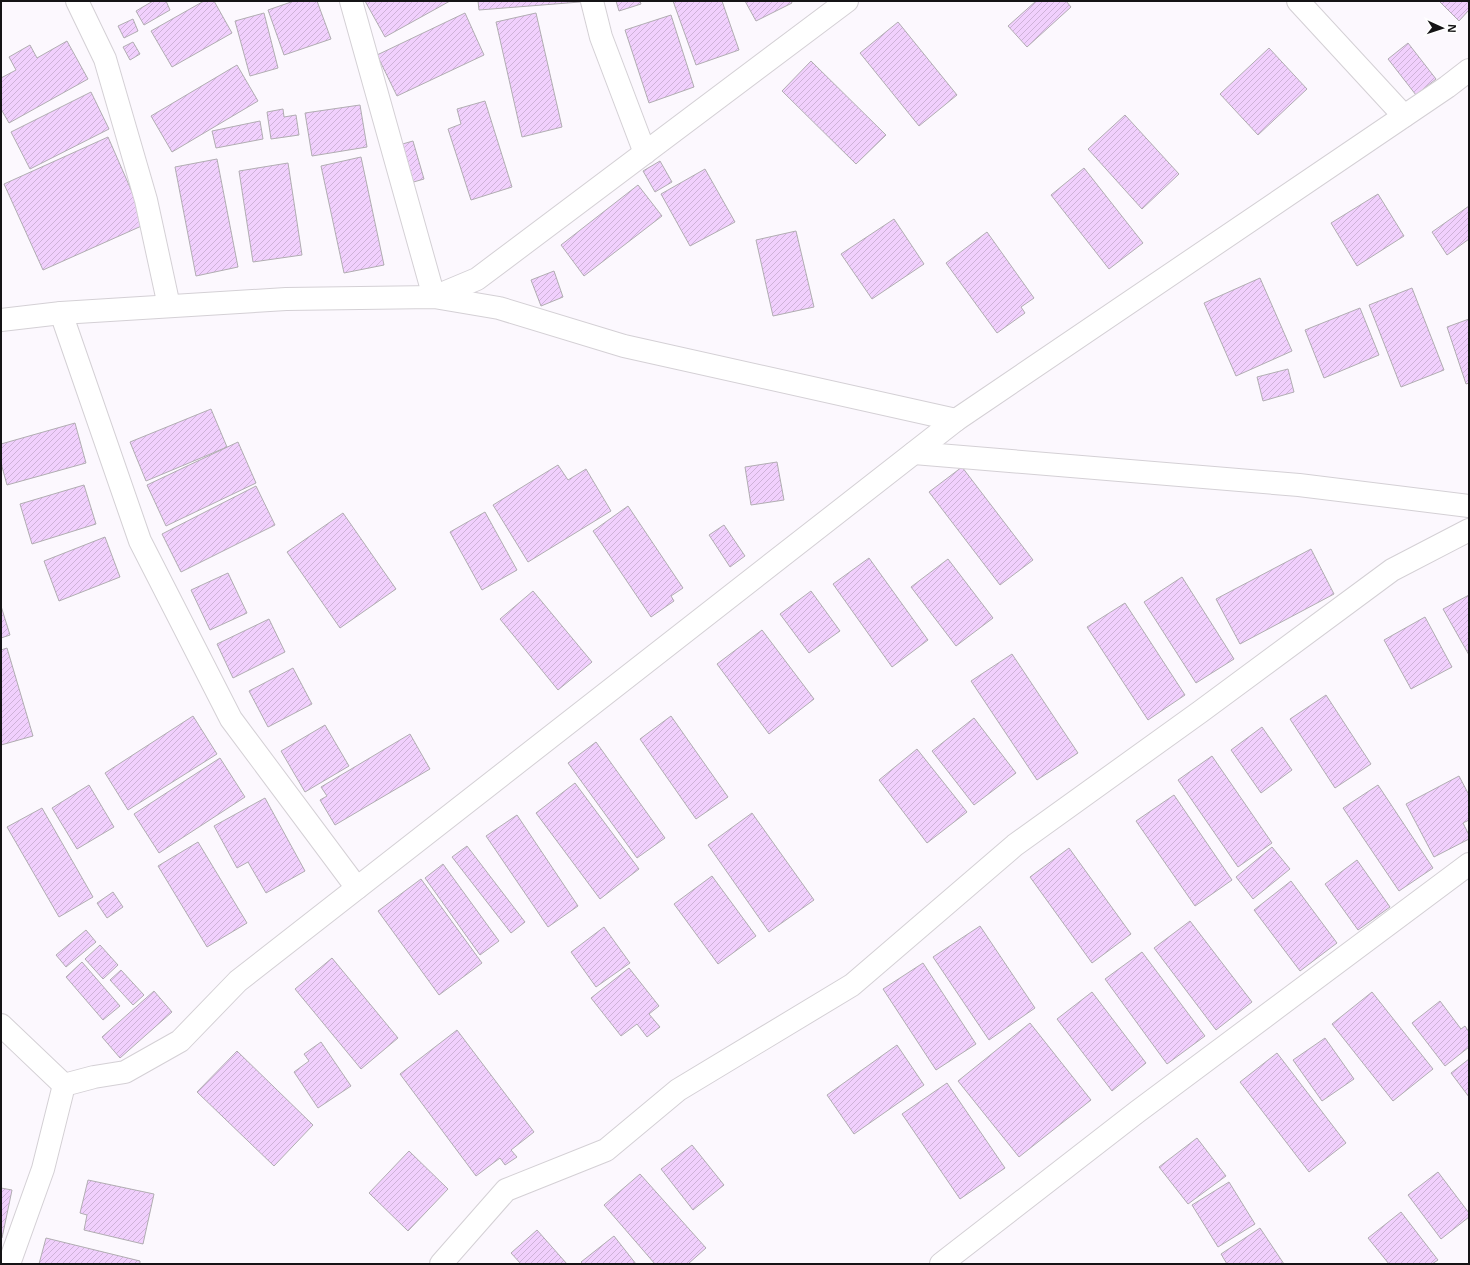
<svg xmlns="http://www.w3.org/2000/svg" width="1470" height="1265" viewBox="0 0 1470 1265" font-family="'Noto Sans',sans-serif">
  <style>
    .building { fill: url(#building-hatch); stroke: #b1adb2 }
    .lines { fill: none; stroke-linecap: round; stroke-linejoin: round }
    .minor-casing { stroke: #d4d0d5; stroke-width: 24 }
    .minor { stroke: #fff; stroke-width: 22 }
  </style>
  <defs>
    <pattern id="building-hatch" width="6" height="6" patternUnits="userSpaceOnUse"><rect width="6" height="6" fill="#f1d0fd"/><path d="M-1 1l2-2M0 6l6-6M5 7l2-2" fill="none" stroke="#ceb2d8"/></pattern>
  </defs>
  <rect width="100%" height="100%" fill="#fcf8fe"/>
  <!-- building -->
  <g class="building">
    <path d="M153,1h13l4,9 -26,15 -8,-14z"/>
    <path d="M204,1h10l18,32 -60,34 -21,-36z"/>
    <path d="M294,1h23l14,38 -47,16 -16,-45z"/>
    <path d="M365,1h85l-65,36z"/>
    <path d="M478,1h102v1l-101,8z"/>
    <path d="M616,1h24l1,3 -22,7z"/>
    <path d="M673,1h49l17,49 -43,15z"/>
    <path d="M745,1h46l1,2 -36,18z"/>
    <path d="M1036,1h30l5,6 -44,40 -19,-21z"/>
    <path d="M1439,1h30v9l-10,11z"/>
    <path d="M264,13l14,55 -28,8 -15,-55z"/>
    <path d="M465,13l19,42 -87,41 -20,-41z"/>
    <path d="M536,13l26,114 -40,10 -26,-115z"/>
    <path d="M671,15l23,72 -45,16 -24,-73z"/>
    <path d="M133,19l5,12 -14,7 -6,-12z"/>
    <path d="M898,22l59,73 -38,31 -59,-73z"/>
    <path d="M67,41l21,38 -79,44 -8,-14v-31l15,-8 -7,-13 21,-12 7,13z"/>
    <path d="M133,42l7,12 -10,6 -7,-13z"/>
    <path d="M1408,43l28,36 -20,16 -28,-36z"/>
    <path d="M1269,48l38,41 -49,46 -38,-41z"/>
    <path d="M811,61l75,74 -30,29 -74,-73z"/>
    <path d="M237,65l21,36 -86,51 -21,-36z"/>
    <path d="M91,92l18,37 -79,40 -19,-37z"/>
    <path d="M485,101l27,86 -41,13 -23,-71 13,-5 -4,-15z"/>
    <path d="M360,105l7,42 -55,9 -7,-43z"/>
    <path d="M283,109l1,8 12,-2 3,20 -28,4 -4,-27z"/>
    <path d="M1125,115l54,59 -37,35 -54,-60z"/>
    <path d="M260,121l3,18 -47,9 -4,-17z"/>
    <path d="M108,137l38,87 -103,46 -39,-86z"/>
    <path d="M413,141l11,38 -14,4 -11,-38z"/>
    <path d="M361,157l23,108 -40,8 -23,-107z"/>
    <path d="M217,159l21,108 -42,9 -21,-109z"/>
    <path d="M660,161l12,21 -17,10 -12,-21z"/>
    <path d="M288,163l14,92 -49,7 -14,-91z"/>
    <path d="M1084,168l59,75 -34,26 -58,-74z"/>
    <path d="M705,169l30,53 -45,24 -29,-52z"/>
    <path d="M638,185l24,31 -78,60 -23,-31z"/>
    <path d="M1378,194l26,42 -47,30 -26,-43z"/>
    <path d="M1469,206v33l-22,16 -15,-23z"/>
    <path d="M894,219l30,45 -52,35 -31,-45z"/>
    <path d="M796,231l18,76 -41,9 -17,-76z"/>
    <path d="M987,232l47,66 -13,9 4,6 -28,20 -51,-70z"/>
    <path d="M554,271l9,26 -22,9 -10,-26z"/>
    <path d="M1260,278l32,73 -56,25 -32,-73z"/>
    <path d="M1412,288l32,82 -43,17 -32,-82z"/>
    <path d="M1360,308l19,47 -55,23 -19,-48z"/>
    <path d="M1469,319v64l-3,1 -19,-57z"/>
    <path d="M1288,369l6,23 -31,9 -6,-24z"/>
    <path d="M211,409l16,38 -81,34 -16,-39z"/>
    <path d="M75,423l11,40 -79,22 -6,-22v-19z"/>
    <path d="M238,442l18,41 -90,43 -19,-41z"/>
    <path d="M777,462l7,38 -33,5 -6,-38z"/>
    <path d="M558,465l10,15 18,-11 25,42 -83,51 -35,-57z"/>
    <path d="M962,467l71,93 -33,25 -71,-93z"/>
    <path d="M84,485l12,39 -64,20 -12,-40z"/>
    <path d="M256,486l19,39 -94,47 -19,-38z"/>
    <path d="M628,506l55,82 -12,8 3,5 -23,16 -58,-86z"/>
    <path d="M485,512l32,58 -35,20 -32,-58z"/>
    <path d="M343,513l53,76 -56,39 -53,-76z"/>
    <path d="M724,525l21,31 -15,11 -21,-32z"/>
    <path d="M105,537l15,40 -61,24 -15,-40z"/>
    <path d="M1311,549l23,45 -94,50 -24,-45z"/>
    <path d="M869,558l59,82 -36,27 -59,-83z"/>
    <path d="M948,559l45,59 -37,28 -45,-59z"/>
    <path d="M228,573l19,40 -37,17 -19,-40z"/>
    <path d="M1182,577l52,82 -38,24 -52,-81z"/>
    <path d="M533,591l59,71 -34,28 -58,-71z"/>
    <path d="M811,591l29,40 -31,22 -29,-39z"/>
    <path d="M1469,595v60l-26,-46z"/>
    <path d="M1125,603l60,92 -37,25 -61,-93z"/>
    <path d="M1,606l9,29 -9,3z"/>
    <path d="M1425,617l27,50 -41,22 -27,-49z"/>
    <path d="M269,619l16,33 -52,26 -16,-34z"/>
    <path d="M762,630l52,69 -45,35 -52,-70z"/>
    <path d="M7,648l26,88 -32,9v-95z"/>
    <path d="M1012,654l66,99 -41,27 -66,-99z"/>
    <path d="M293,668l19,36 -44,23 -19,-36z"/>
    <path d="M1326,695l45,69 -36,24 -45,-69z"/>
    <path d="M193,716l24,38 -89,56 -23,-37z"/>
    <path d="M671,716l57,81 -32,22 -56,-80z"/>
    <path d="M974,718l42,55 -42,32 -42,-54z"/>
    <path d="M325,725l24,41 -44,26 -24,-41z"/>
    <path d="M1262,727l30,43 -31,23 -30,-43z"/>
    <path d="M410,734l20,35 -95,56 -15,-25 7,-4 -6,-9z"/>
    <path d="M596,742l69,96 -28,20 -69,-95z"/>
    <path d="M917,749l50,63 -40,31 -48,-63z"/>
    <path d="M1212,756l60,87 -34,24 -60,-87z"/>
    <path d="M220,758l25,39 -86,56 -25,-39z"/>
    <path d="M1459,776l10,19v25l-6,3 6,12v4l-35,18 -28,-53z"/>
    <path d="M575,783l64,86 -39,30 -64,-86z"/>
    <path d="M89,785l25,42 -37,22 -25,-41z"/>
    <path d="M1378,785l55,83 -34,23 -56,-83z"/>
    <path d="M1174,795l58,85 -37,26 -59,-85z"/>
    <path d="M265,798l40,73 -39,22 -18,-31 -11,6 -23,-42z"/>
    <path d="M42,808l51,89 -34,20 -52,-90z"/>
    <path d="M752,813l62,87 -45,32 -61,-87z"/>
    <path d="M517,815l61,91 -30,21 -62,-91z"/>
    <path d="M198,842l49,81 -40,24 -49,-81z"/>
    <path d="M467,846l58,76 -14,11 -59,-76z"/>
    <path d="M1272,847l18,22 -37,30 -17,-22z"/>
    <path d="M1069,848l62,86 -39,29 -62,-86z"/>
    <path d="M1357,860l33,47 -32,23 -33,-46z"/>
    <path d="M443,864l56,77 -19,14 -55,-77z"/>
    <path d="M712,876l44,60 -38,28 -44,-60z"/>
    <path d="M421,879l61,84 -43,32 -61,-84z"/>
    <path d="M1291,881l46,62 -37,28 -46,-61z"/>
    <path d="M113,892l10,15 -16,11 -10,-15z"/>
    <path d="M1190,921l62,81 -36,28 -62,-82z"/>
    <path d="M980,926l55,82 -46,32 -56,-83z"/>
    <path d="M604,927l26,36 -34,24 -25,-35z"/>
    <path d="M86,930l10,12 -30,25 -10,-12z"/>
    <path d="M100,945l18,20 -15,14 -18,-20z"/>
    <path d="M1142,952l63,84 -38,28 -62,-85z"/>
    <path d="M332,958l66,80 -37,31 -66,-80z"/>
    <path d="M82,962l38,44 -17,14 -37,-43z"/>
    <path d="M923,963l53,81 -40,26 -53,-81z"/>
    <path d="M629,968l30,38 -10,8 11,13 -13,10 -10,-13 -16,12 -30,-38z"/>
    <path d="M121,970l23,25 -11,10 -23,-25z"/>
    <path d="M154,991l18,21 -52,46 -18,-21z"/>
    <path d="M1092,992l54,71 -34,28 -55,-72z"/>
    <path d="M1372,992l61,77 -40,32 -61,-77z"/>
    <path d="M1440,1001l21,28 4,-3 4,6v15l-24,19 -33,-43z"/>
    <path d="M1030,1023l61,77 -72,57 -61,-76z"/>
    <path d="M457,1030l77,102 -23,18 6,7 -12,8 -5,-7 -24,18 -76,-102z"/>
    <path d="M1325,1038l29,41 -32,22 -29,-41z"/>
    <path d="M321,1042l30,44 -33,22 -24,-36 15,-11 -5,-7z"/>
    <path d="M897,1045l27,40 -70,49 -27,-39z"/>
    <path d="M237,1051l76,74 -39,41 -77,-74z"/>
    <path d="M1277,1053l69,90 -37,29 -69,-90z"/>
    <path d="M1469,1059v38l-18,-24z"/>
    <path d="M947,1083l58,85 -45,31 -58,-85z"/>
    <path d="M1197,1138l29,38 -38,28 -29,-37z"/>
    <path d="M692,1145l32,40 -31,25 -32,-41z"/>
    <path d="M409,1151l39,38 -40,42 -39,-38z"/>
    <path d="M1438,1172l31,41v4l-28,22 -33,-44z"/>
    <path d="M640,1174l66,74 -18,16h-33l-51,-59z"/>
    <path d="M88,1180l66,14 -11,50 -59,-14 3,-15 -7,-2z"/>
    <path d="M1229,1182l26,42 -37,23 -26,-42z"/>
    <path d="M1,1188l11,2 -10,48h-1z"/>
    <path d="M1401,1212l37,48 -6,4h-43l-21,-26z"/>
    <path d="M1260,1228l24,36h-57l-6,-10z"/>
    <path d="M537,1230l30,34h-46l-10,-11z"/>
    <path d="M614,1236l22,28h-53l-2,-2z"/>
    <path d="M46,1238l94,23v3h-101z"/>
  </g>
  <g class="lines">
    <!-- minor casing -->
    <g class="minor-casing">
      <g id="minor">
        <path d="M77,1l28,58 41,141 23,106"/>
        <path d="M351,1l83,296 43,-18 370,-278"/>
        <path d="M592,1l9,36 44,116"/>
        <path d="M1298,1l106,115"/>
        <path d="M61,313l79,228 91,178 126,169"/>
        <path d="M1,320l60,-7 225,-14 148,-2 65,11 125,38 332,74"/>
        <path d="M914,453l385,32 170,21"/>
        <path d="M1,1025l63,60"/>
        <path d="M9,1264l34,-95 21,-84 30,-8 31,-5 55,-31 58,-60 718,-561 491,-333 22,-17"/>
        <path d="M441,1264l65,-74 100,-40 72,-60 174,-105 163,-140 185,-133 192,-142 77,-40"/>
        <path d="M941,1264l196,-152 332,-248"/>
      </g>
    </g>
    <!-- minor -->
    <use href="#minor" class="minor"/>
  </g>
  <!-- border -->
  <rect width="1470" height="1265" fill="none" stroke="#151416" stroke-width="4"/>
  <!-- north arrow -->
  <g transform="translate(1442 28) rotate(93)" stroke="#ffffff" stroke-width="3" paint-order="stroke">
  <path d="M0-3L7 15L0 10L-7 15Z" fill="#151416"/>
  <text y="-6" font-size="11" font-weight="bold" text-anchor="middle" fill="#151416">N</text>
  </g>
</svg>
